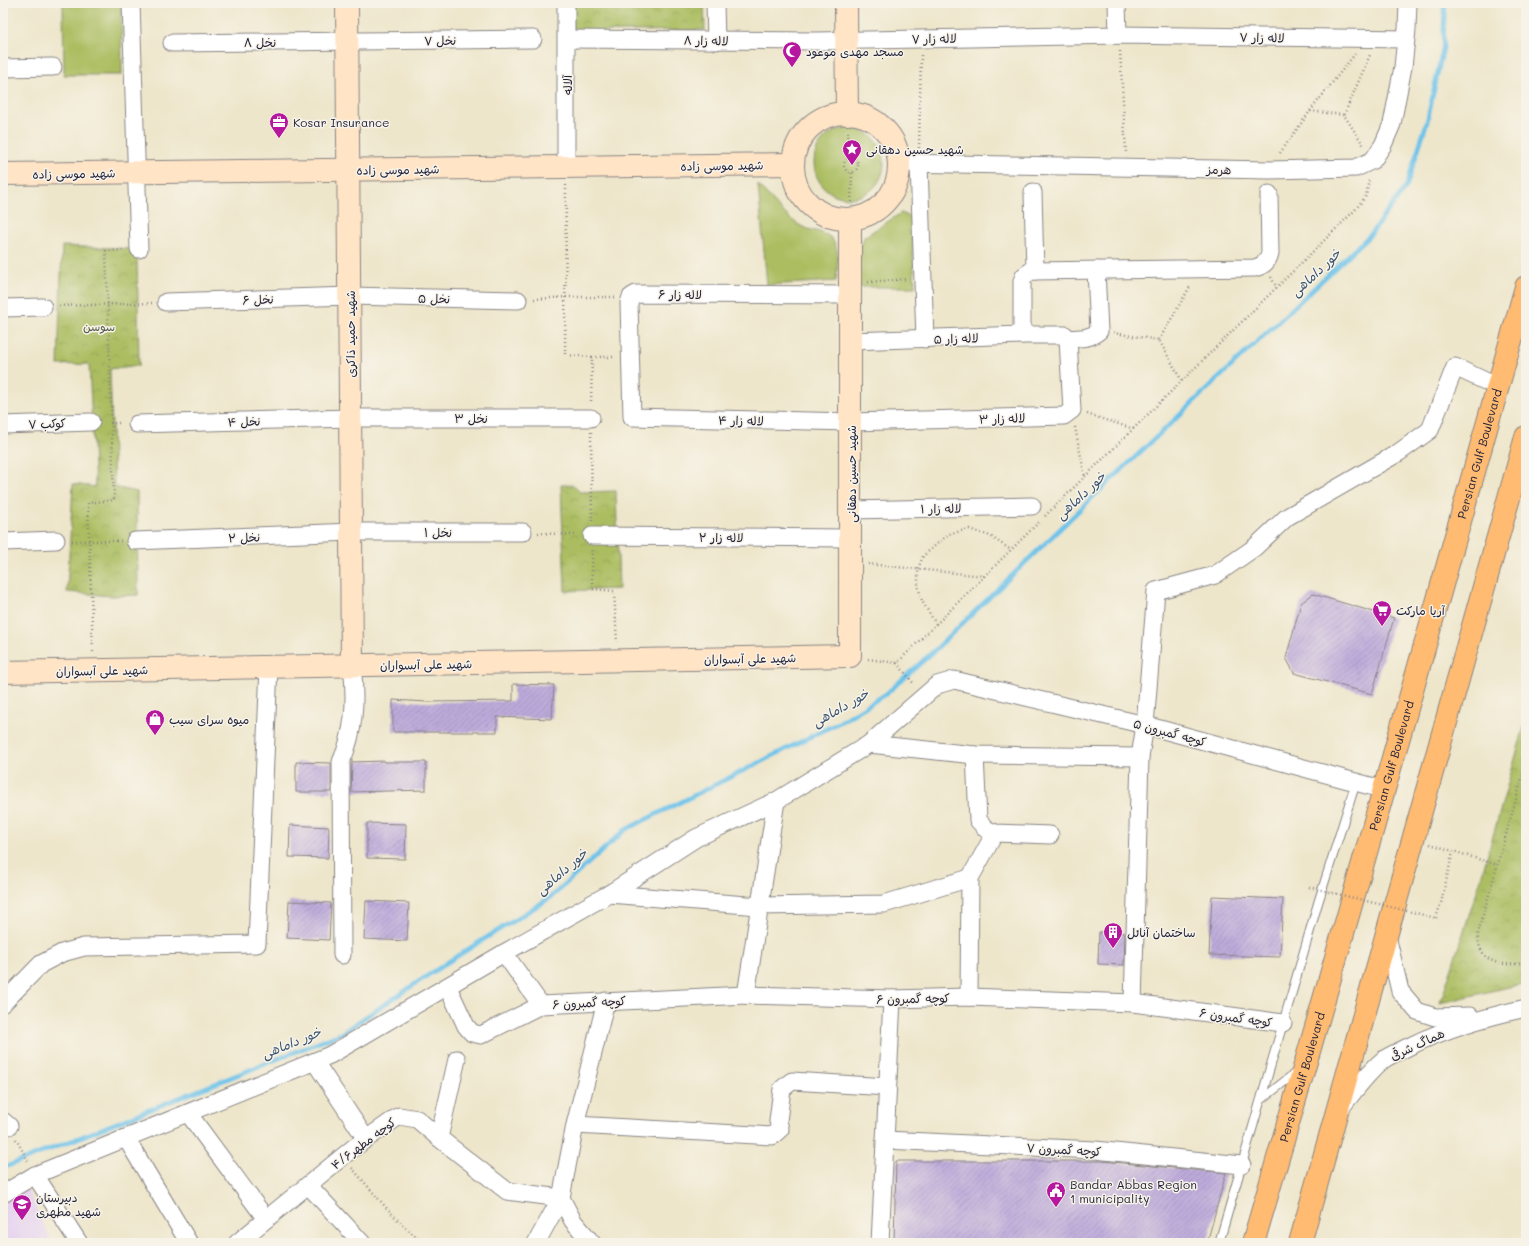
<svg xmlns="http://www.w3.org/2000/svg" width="1529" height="1246" viewBox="0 0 1529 1246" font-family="Mali,'Playpen Sans Arabic',sans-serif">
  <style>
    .built { fill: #e6d2f0 }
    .grass { fill: #abbd61; stroke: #66704e }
    .park { fill: url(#park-crowns); stroke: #66704e }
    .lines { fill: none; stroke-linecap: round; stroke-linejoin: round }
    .stream { stroke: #6dc3ea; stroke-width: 4.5 }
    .building { fill: url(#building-hatch) }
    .lane-casing { stroke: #888483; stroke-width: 10 }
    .street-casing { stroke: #888483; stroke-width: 19 }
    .secondary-casing { stroke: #888483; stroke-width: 24 }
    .primary-casing { stroke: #888483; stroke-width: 24 }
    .path { stroke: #888483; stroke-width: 2.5; stroke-dasharray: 1 3; stroke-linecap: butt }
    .lane { stroke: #fff; stroke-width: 8 }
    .street { stroke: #fff; stroke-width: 17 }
    .secondary { stroke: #ffe4c6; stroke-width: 22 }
    .primary { stroke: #ffbb71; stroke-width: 22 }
    .path-bridge { stroke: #888483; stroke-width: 2.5; stroke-dasharray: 1 3; stroke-linecap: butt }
    .labels { text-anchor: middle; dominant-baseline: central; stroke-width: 3; stroke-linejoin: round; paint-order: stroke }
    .street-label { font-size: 12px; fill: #22223b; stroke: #f7f3e8 }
    .poi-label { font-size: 12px; fill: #22223b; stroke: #f7f3e8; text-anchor: start }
    .park-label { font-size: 12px; fill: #525848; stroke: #f7f3e8 }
    .water-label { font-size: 13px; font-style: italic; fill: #385270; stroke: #f7f3e8 }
  </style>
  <defs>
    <pattern id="park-crowns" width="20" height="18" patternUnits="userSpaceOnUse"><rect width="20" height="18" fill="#abbd61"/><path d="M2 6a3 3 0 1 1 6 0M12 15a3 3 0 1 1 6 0" fill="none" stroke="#93a255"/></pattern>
    <pattern id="building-hatch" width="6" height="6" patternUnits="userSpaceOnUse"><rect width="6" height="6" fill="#bdaadb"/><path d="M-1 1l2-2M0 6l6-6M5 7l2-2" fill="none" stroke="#998ab3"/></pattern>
  </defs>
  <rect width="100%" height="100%" fill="#f7f3e8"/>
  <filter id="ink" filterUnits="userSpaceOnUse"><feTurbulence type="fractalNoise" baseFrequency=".025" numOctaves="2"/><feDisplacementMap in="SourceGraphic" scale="8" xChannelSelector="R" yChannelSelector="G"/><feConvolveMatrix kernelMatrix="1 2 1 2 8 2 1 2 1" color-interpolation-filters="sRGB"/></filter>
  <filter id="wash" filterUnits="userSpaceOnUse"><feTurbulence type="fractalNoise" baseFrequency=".012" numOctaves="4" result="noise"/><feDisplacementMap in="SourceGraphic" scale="16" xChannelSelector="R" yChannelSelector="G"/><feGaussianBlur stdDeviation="0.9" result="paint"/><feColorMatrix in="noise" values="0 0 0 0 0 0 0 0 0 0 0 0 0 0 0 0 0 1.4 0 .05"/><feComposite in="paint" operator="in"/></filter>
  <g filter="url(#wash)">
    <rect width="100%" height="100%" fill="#eee6cb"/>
    <!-- built -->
    <path class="built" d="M25,1184l27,59h-49v-45z"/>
    <!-- grass -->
    <g class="grass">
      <path d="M63,3h58l1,72h-58z"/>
      <circle cx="849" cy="163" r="35"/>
      <path d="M758,185c14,13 25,31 43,41 9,5 24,5 31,13 9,11 5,29 4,42l-69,4z"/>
      <path d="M901,213l10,4 4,70h-56v-35l5,-15z"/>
    </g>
    <!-- park -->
    <g class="park">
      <path d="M576,3h128l1,27 -133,2 1,-27z"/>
      <path d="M62,246l75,3 2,116 -29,4 4,118 23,5 1,103 -27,1 -44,-4 6,-108 22,3 -6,-123 -31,1z"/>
      <path d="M561,485h12l7,7 36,-1 3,98 -54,2z"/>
      <path d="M1526,720v263l-86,20 39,-118z"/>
    </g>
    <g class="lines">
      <!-- stream -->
      <path class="stream" d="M3,1168l337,-134 108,-72 103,-65 74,-67 215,-108 46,-28 48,-43 160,-155 275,-260 37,-49 21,-65 16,-74 2,-45"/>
    </g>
    <g id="blocks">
      <!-- building -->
      <g class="building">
        <path d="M1313,594l81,24 -22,76 -78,-21 -8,-15 15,-55z"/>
        <path d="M513,684l41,1 -2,34 -55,-2v15h-104v-32l33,2 87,-1z"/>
        <path d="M385,761v1h41v28l-75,2 1,-30z"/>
        <path d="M296,762l35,1v29h-35z"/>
        <path d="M367,823l39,1 -1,35 -38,-1z"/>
        <path d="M290,825l39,2 -1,31 -39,-1z"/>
        <path d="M1212,896l71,3 -3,58 -71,-2z"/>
        <path d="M289,901l42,2 -2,37 -42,-2z"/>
        <path d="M366,901l43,2 -2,38 -43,-2z"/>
        <path d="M1099,932l26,1 -1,32 -26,-1z"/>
        <path d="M896,1161h206l124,12 -19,70h-313z"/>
      </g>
    </g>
  </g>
  <g filter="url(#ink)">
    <use href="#blocks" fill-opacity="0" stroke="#888483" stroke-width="1"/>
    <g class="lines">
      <!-- lane casing -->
      <g class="lane-casing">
        <g id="lane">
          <path d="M1261,1100l38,-30"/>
          <path d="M1219,1243l99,-340 38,-121"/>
        </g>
      </g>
      <!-- street casing -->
      <g class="street-casing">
        <g id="street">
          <path d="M131,3l8,246"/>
          <path d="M566,3v164"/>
          <path d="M715,3l1,38"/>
          <path d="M1117,3l1,32"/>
          <path d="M567,39l249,2 302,-6 288,4"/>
          <path d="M172,43l361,-4"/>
          <path d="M3,68l50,-1"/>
          <path d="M899,163l370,7 87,-2 17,-8 10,-15 9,-21 11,-57 4,-38 1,-26"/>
          <path d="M919,164l6,175"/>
          <path d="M1033,192l2,79"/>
          <path d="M851,295l-215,-1 -5,3 -2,6 3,114 219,5 213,-6 8,-6 -4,-71 -3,-4h-43l-171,6"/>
          <path d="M166,302l184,-6 168,4"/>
          <path d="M3,308l40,-1"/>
          <path d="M1022,335v-54l2,-5 7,-5 224,-3c9,-3 13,-6 15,-15l-1,-59"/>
          <path d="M1068,339c12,-1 22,0 31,-8l-3,-61"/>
          <path d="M137,424l214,-6h240"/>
          <path d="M3,425l88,-3"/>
          <path d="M851,510l181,-4"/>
          <path d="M592,536l259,2"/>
          <path d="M135,541l217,-9h171"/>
          <path d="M3,542l53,-2"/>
          <path d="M869,744l106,11 165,2"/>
          <path d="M975,755l3,65 8,9 9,4 55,2"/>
          <path d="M609,894l150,12 125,-2 86,-26"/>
          <path d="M1387,936l13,55 17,20 18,6 35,-1"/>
          <path d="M504,953l37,52"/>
          <path d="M342,955l-1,-193c14,-31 15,-63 11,-97"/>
          <path d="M448,987l18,39 6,7 9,2 60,-30 205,-10 146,4 77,-2 164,6 150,20"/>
          <path d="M746,995l30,-194"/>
          <path d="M969,997l1,-119 25,-45"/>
          <path d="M3,1003l38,-39 21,-11 22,-6 173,-3 12,-277"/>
          <path d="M1133,1003l7,-246 5,-32 11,-134 59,-16 39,-27 33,-31 111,-64 32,-23 25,-63 43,20"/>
          <path d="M315,1062l51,77"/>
          <path d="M1339,1110c14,-17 27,-36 44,-50 7,-5 17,-9 25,-13 38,-19 77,-30 118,-39"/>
          <path d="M188,1113l78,106"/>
          <path d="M3,1121l6,5"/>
          <path d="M575,1125l197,11 8,-7 -2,-8 4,-32 10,-8 95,6"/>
          <path d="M126,1138l63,105"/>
          <path d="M439,1138l18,-79"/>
          <path d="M885,1140l210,10 147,15"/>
          <path d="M35,1175l44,68"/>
          <path d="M308,1185l54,58"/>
          <path d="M3,1194l32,-19 295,-120 174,-102 105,-59 87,-56 80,-37 93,-57 68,-59 17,-5 191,45 240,65"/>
          <path d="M237,1243l115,-94 47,-33 18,3 22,19 68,53 54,7 -25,45"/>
          <path d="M592,1243l-19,-22 -12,-23 14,-73 31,-124"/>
          <path d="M880,1243l12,-244"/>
        </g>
      </g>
      <!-- secondary casing -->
      <g class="secondary-casing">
        <g id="secondary">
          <path d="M347,3l5,662"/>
          <path d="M846,3l1,111"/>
          <circle cx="846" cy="166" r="53"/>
          <path d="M3,174l790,-10"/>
          <path d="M3,672l847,-16v-437"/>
        </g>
      </g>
      <!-- primary casing -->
      <g class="primary-casing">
        <g id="primary">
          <path id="s1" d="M1253,1243c94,-318 183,-637 273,-956"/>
          <path d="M1300,1243l226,-806"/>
        </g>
      </g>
      <!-- path -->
      <g class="path">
        <path d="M1120,51l6,101"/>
        <path d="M1310,111l45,-57"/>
        <path d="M1344,115l26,-60"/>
        <path d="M848,132l2,25"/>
        <path d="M919,148l2,-93"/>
        <path d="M1280,153l30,-42 34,4 20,31"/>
        <circle cx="851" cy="165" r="7"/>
        <path d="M566,185l-1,170 27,2 -1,46"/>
        <path d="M851,202l1,-29"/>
        <path d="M1271,277l6,11"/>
        <path d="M868,282l39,-3"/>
        <path d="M534,299l32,-2h49"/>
        <path d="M59,306l93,-3"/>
        <path d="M1113,333l46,7 23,41"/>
        <path d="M1159,340l32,-55"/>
        <path d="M592,357h23"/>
        <path d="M1087,414l47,15"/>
        <path d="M110,423h11"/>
        <path d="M1075,427l10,50"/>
        <path d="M591,432l1,89"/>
        <path d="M1045,516l310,-306 11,-14 3,-16"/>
        <path d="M538,533l39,2"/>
        <path d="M72,541h49"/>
        <path d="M592,550v39l22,2 3,51"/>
        <path d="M868,564l116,12"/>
        <path d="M936,624l-14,-23 -4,-15v-17l5,-13 26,-22 20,-5 21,7 21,14"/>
        <path d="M93,652l-5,-149 26,-3 -8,-249 18,-1"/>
        <path d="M868,659l29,4 143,-142"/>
        <path d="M897,663l17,21"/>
        <path d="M1526,764l-48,169c-1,30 24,35 48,29"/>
        <path d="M1430,844l23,7"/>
        <path d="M1436,918l5,-15 12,-52 44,14"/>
        <path d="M16,1139l12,22"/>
        <path d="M352,1168c21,24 46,56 72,75"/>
      </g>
      <!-- lane -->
      <use href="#lane" class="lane"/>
      <!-- street -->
      <use href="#street" class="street"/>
      <!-- secondary -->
      <use href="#secondary" class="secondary"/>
      <!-- primary -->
      <use href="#primary" class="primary"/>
      <!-- path-bridge -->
      <path class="path-bridge" d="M1309,887l127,31"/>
    </g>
  </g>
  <!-- icons -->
  <defs>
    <g id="mosque-pin" transform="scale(1)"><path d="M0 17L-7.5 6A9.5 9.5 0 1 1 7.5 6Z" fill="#b5179e" stroke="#f7f3e8"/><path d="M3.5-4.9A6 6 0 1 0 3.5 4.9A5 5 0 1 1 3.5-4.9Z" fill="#fff"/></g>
    <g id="office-pin" transform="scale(1)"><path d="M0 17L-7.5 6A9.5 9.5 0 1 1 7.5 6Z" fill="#b5179e" stroke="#f7f3e8"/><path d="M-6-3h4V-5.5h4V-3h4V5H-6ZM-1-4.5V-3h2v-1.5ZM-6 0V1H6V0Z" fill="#fff"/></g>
    <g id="sight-pin" transform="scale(1)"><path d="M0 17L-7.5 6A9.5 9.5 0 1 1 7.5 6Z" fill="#b5179e" stroke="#f7f3e8"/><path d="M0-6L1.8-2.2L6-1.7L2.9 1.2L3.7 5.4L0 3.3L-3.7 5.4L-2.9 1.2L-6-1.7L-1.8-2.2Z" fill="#fff"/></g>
    <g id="supermarket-pin" transform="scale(1)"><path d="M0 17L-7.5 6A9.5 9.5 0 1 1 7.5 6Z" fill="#b5179e" stroke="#f7f3e8"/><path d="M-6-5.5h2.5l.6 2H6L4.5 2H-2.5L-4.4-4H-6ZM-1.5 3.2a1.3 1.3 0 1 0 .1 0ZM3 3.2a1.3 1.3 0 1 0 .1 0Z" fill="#fff"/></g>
    <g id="shop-pin" transform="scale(1)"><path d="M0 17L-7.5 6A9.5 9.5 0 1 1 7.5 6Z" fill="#b5179e" stroke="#f7f3e8"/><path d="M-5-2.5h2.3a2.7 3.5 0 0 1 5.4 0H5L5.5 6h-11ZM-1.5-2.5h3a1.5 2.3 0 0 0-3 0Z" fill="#fff"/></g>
    <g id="building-pin" transform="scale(1)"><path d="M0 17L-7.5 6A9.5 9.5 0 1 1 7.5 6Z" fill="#b5179e" stroke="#f7f3e8"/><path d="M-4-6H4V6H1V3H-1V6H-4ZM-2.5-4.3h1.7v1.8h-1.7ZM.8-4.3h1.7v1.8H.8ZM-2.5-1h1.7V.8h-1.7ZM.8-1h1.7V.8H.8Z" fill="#fff"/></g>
    <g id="civic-pin" transform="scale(1)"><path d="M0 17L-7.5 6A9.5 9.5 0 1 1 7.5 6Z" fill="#b5179e" stroke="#f7f3e8"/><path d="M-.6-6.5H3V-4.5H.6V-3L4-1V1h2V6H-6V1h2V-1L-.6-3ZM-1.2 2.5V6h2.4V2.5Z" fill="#fff"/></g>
    <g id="school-pin" transform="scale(1)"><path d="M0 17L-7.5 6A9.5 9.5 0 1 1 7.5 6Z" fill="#b5179e" stroke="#f7f3e8"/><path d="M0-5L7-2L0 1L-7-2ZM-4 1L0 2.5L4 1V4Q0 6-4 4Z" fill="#fff"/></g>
  </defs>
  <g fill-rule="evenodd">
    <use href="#mosque-pin" x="792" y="51"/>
    <use href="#office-pin" x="279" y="122"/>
    <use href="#sight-pin" x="852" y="149"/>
    <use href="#supermarket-pin" x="1382" y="610"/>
    <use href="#shop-pin" x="155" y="719"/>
    <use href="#building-pin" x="1113" y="932"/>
    <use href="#civic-pin" x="1056" y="1191"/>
    <use href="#school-pin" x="22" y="1204"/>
  </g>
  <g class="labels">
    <!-- street labels -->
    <g class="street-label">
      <text transform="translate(1262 37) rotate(1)">لاله زار ۷</text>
      <text transform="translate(934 38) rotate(-1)">لاله زار ۷</text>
      <text transform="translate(440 40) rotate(-1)">نخل ۷</text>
      <text transform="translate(706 40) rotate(1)">لاله زار ۸</text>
      <text x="260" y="42">نخل ۸</text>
      <text transform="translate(567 85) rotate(-90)">آلاله</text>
      <text transform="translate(722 165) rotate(-1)">شهید موسی زاده</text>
      <text transform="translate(398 169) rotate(-1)">شهید موسی زاده</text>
      <text transform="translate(1219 169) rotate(1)">هرمز</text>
      <text transform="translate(74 173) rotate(-1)">شهید موسی زاده</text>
      <text x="680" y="294">لاله زار ۶</text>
      <text transform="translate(434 298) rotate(1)">نخل ۵</text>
      <text transform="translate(258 299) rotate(-2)">نخل ۶</text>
      <text transform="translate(350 334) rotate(-90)">شهید حمید ذاکری</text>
      <text transform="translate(956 338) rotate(-2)">لاله زار ۵</text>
      <text x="471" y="418">نخل ۳</text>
      <text transform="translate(1002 418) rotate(-2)">لاله زار ۳</text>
      <text transform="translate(741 420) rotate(1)">لاله زار ۴</text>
      <text transform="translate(244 421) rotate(-2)">نخل ۴</text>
      <text transform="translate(47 423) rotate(-2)">کوکب ۷</text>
      <text stroke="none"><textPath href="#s1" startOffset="821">Persian Gulf Boulevard</textPath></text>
      <text transform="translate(851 474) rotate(-90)">شهید حسین دهقانی</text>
      <text transform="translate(941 508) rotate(-1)">لاله زار ۱</text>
      <text x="438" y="532">نخل ۱</text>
      <text transform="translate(244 537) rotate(-2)">نخل ۲</text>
      <text x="721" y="537">لاله زار ۲</text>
      <text transform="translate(750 658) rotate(-1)">شهید علی آبسواران</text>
      <text transform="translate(426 664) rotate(-1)">شهید علی آبسواران</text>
      <text transform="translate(102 670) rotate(-1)">شهید علی آبسواران</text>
      <text transform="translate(1170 732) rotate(15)">کوچه گمبرون ۵</text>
      <text stroke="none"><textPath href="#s1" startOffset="497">Persian Gulf Boulevard</textPath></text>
      <text transform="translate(913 998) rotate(-1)">کوچه گمبرون ۶</text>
      <text transform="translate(589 1002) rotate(-3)">کوچه گمبرون ۶</text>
      <text transform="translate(1236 1017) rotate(8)">کوچه گمبرون ۶</text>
      <text transform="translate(1417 1044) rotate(-25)">هماگ شرقی</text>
      <text stroke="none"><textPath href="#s1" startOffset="173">Persian Gulf Boulevard</textPath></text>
      <text transform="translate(363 1143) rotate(-37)">کوچه مطهر۴/۶</text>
      <text transform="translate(1064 1149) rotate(3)">کوچه گمبرون ۷</text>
    </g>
    <!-- poi labels -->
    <g class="poi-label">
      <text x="806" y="51">مسجد مهدی موعود</text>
      <text x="293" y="122">Kosar Insurance</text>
      <text x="866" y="149">شهید حسین دهقانی</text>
      <text x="1396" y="610">آریا مارکت</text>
      <text x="169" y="719">میوه سرای سیب</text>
      <text x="1127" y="932">ساختمان آنائل</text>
      <text x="1070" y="1184">Bandar Abbas Region<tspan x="1070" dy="14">1 municipality</tspan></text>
      <text x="36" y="1197">دبیرستان<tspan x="36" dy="14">شهید مطهری</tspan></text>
    </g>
    <!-- park labels -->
    <g class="park-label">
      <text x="99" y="326">سوسن</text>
    </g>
    <!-- water labels -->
    <g class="water-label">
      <text transform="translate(1315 272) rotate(-43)">خور داماهی</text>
      <text transform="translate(1080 495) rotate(-43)">خور داماهی</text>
      <text transform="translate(840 707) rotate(-30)">خور داماهی</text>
      <text transform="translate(561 871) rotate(-41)">خور داماهی</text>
      <text transform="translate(291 1042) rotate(-22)">خور داماهی</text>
    </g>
  </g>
  <!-- margin -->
  <rect width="1529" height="1246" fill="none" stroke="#f7f3e8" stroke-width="16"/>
</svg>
